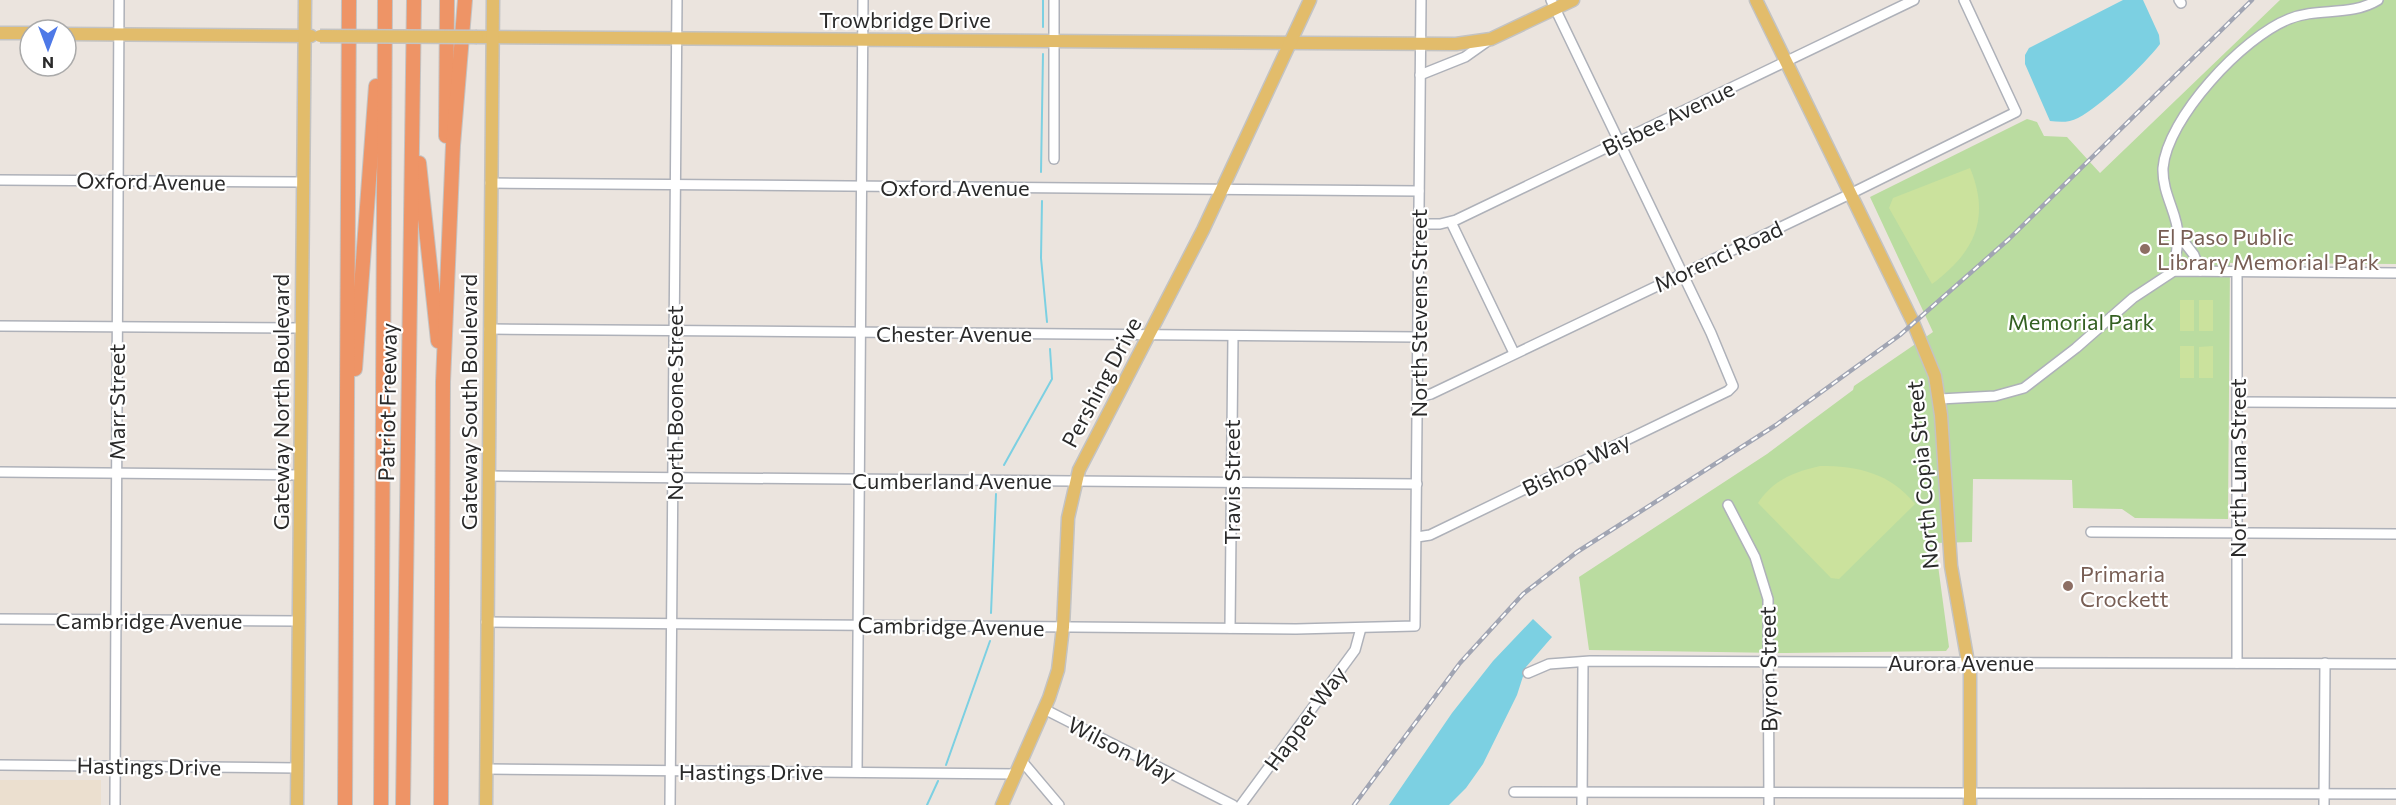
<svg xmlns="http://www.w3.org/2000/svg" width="2396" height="805" viewBox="0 0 2396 805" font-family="Commissioner,sans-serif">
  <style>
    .education { fill: #ebdfcf }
    .green { fill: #badca0 }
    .pitch { fill: #cbe29d }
    .water { fill: #7cd0e2 }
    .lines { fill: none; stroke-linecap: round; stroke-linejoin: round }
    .stream { stroke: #7cd0e2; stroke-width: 2 }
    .minor-casing { stroke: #aeb1b9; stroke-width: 12 }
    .major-casing { stroke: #c3c3c3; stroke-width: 15 }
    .highway-casing { stroke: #c3c3c3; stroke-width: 16 }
    .minor { stroke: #fff; stroke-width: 9 }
    .major { stroke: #e2bc6b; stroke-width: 12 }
    .highway { stroke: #ee9466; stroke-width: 14 }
    .rail-casing { stroke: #a1a5b3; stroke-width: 4.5 }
    .rail { stroke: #fff; stroke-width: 2; stroke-dasharray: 7; stroke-linecap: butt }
    .major-bridge-casing { stroke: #c3c3c3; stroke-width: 15; stroke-linecap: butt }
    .major-bridge { stroke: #e2bc6b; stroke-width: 12 }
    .education-dot { fill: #8d6e63; stroke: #fff; stroke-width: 2 }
    .labels { text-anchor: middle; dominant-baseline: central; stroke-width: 4.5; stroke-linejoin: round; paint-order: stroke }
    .street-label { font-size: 22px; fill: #2a2a2a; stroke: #fff }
    .education-label { font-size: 22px; fill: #785e54; stroke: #fff; text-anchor: start }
    .park-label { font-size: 22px; fill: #346022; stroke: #fff }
  </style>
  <rect width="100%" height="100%" fill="#ebe4de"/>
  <!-- education -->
  <rect class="education" x="0" y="780" width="101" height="25"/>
  <!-- green -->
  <path class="green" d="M2280,0h116v264l-166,-1 -2,256 -93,-1 -13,-9 -49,-1 -1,-28 -99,-1 -1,63 -37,1 14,104 -3,4 -160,2 -197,-3 -10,-73 188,-123 86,-64 1,-4 79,-54 -63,-135 157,-78 10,3 7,14 23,1 33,36z"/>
  <!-- pitch -->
  <g class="pitch">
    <path d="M1970,168c21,51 4,85 -38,116l-43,-76 4,-10z"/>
    <rect x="2180" y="300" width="14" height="31"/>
    <rect x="2199" y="300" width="14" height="31"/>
    <rect x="2180" y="346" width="14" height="32"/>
    <path d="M2213,346v32h-14v-31z"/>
    <path d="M1820,466c38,0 70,7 95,38l-76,75 -8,-1 -73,-75c15,-23 36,-31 62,-37z"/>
  </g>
  <!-- water -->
  <g class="water">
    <path d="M2123,0h20l16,35 1,9c-16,21 -59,62 -82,74 -9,5 -19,4 -28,3l-25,-57v-9l4,-7z"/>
    <path d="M1533,619l19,18 -26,30 -9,28 -34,69 -17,24 -17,17h-60l63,-92 41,-52z"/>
  </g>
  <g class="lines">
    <!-- stream -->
    <g class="stream">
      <path d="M1043,27v-27"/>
      <path d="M1041,172l2,-118"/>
      <path d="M1042,201l-1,57 6,64"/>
      <path d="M1004,465l48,-86 -2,-30"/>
      <path d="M991,613l5,-119"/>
      <path d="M946,765l44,-124"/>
      <path d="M927,805l11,-24"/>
    </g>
    <!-- minor casing -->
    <g class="minor-casing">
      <g id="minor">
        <path d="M1054,0v159"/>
        <path d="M2179,0l2,3"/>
        <path d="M1420,75l45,-18 24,-17"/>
        <path d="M0,180l302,2"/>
        <path d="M490,183l929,8"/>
        <path d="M1451,222l63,131"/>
        <path d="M1419,224h21l16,-4 458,-220"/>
        <path d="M2178,234l16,21 6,16"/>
        <path d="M2174,271c1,-11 4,-25 4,-36 0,-21 -16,-41 -15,-67 4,-50 80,-131 126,-149 29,-12 61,-2 89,-19"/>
        <path d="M2237,272v391"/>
        <path d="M0,326l301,2"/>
        <path d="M489,329l929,8"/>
        <path d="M1418,397l13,-3 419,-200 166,-82 -52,-112"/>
        <path d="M1940,399l55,-3 29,-8 52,-40 57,-50 41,-27 222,2"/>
        <path d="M2237,402l159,1"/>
        <path d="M0,472l300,3"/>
        <path d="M488,476l929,8"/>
        <path d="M1728,505l27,52 13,42 1,206"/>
        <path d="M2091,532l305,2"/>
        <path d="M1417,537l13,-2 298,-144 5,-5 -22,-53 -160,-333"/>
        <path d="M0,619l299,2"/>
        <path d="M486,622l810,7 119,-3 6,-626"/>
        <path d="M1230,628l3,-292"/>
        <path d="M1528,673l21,-9 41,-3 806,3"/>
        <path d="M1044,709l189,96"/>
        <path d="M1021,760l38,45"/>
        <path d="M0,765l298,3"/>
        <path d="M486,769l530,5"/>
        <path d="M857,771l6,-771"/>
        <path d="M1514,792l882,2"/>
        <path d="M115,805l4,-805"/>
        <path d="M670,805l7,-805"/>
        <path d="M1241,805l114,-155 6,-22"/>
        <path d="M1582,805l1,-142"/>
        <path d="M2324,805l1,-142"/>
      </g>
    </g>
    <!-- major casing -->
    <g class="major-casing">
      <g id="major">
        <path d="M1756,0l156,320 23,56 6,39 10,151 19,108v131"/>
        <path d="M0,33h30"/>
        <path d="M66,34l245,2"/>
        <path d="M477,37l979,7 35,-5 82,-39"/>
        <path d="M297,805l8,-805"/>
        <path d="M486,805l7,-805"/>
        <path d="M1002,805l47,-107 9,-28 5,-43 5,-109 11,-48 124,-240 107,-230"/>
      </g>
    </g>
    <!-- highway casing -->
    <g class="highway-casing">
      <g id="highway">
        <path d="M446,136l1,-136"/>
        <path d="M419,163l19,178"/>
        <path d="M355,369l21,-283"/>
        <path d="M345,805l4,-805"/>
        <path d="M381,805l4,-805"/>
        <path d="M403,805l11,-805"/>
        <path d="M441,805l2,-423 10,-237 12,-145"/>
      </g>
    </g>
    <!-- minor -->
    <use href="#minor" class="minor"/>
    <!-- major -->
    <use href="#major" class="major"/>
    <!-- highway -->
    <use href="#highway" class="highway"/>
    <!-- rail casing -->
    <g class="rail-casing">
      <path id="rail" d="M1354,805l106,-142 63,-69 54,-42 199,-127 124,-90 109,-96 243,-239"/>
    </g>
    <!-- rail -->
    <use href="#rail" class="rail"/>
    <!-- major-bridge casing -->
    <g class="major-bridge-casing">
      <path id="major-bridge" d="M320,36l157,1"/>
    </g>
    <!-- major-bridge -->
    <use href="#major-bridge" class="major-bridge"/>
  </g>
  <!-- markers -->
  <g class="education-dot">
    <circle cx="2145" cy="249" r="6"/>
    <circle cx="2068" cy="586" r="6"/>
  </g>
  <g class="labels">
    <!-- street labels -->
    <g class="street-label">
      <text x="905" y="19">Trowbridge Drive</text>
      <text transform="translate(1668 118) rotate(-26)">Bisbee Avenue</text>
      <text transform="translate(151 181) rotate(1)">Oxford Avenue</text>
      <text x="955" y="187">Oxford Avenue</text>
      <text transform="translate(1718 256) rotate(-25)">Morenci Road</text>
      <text transform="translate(1418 313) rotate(-90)">North Stevens Street</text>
      <text x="954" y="333">Chester Avenue</text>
      <text transform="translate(1101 382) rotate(-62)">Pershing Drive</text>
      <text transform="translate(116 402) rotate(-90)">Marr Street</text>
      <text transform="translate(280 402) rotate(-90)">Gateway North Boulevard</text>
      <text transform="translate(387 402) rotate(-89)">Patriot Freeway</text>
      <text transform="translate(468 402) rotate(-90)">Gateway South Boulevard</text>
      <text transform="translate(674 403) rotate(-90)">North Boone Street</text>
      <text transform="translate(1576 464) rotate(-26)">Bishop Way</text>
      <text transform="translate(2237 468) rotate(-90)">North Luna Street</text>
      <text transform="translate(1922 475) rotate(-95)">North Copia Street</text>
      <text x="952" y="480">Cumberland Avenue</text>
      <text transform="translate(1231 482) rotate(-90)">Travis Street</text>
      <text x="149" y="620">Cambridge Avenue</text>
      <text transform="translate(951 626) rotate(1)">Cambridge Avenue</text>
      <text x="1961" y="662">Aurora Avenue</text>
      <text transform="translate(1768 669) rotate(-91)">Byron Street</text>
      <text transform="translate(1305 718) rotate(-54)">Happer Way</text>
      <text transform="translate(1122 749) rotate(27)">Wilson Way</text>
      <text transform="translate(149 766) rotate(1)">Hastings Drive</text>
      <text x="751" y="771">Hastings Drive</text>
    </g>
    <!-- education labels -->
    <g class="education-label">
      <text x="2157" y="236">El Paso Public<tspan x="2157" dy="25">Library Memorial Park</tspan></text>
      <text x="2080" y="573">Primaria<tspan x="2080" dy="25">Crockett</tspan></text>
    </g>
    <!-- park labels -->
    <g class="park-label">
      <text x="2081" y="321">Memorial Park</text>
    </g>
  </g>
  <!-- north arrow -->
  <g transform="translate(48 48) rotate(180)"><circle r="28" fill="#ffffff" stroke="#aaaaaa" stroke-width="1.5"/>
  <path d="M0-4.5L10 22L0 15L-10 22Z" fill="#4e79e7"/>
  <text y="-9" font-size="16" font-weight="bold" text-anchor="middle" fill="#2a2a2a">N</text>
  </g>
</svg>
